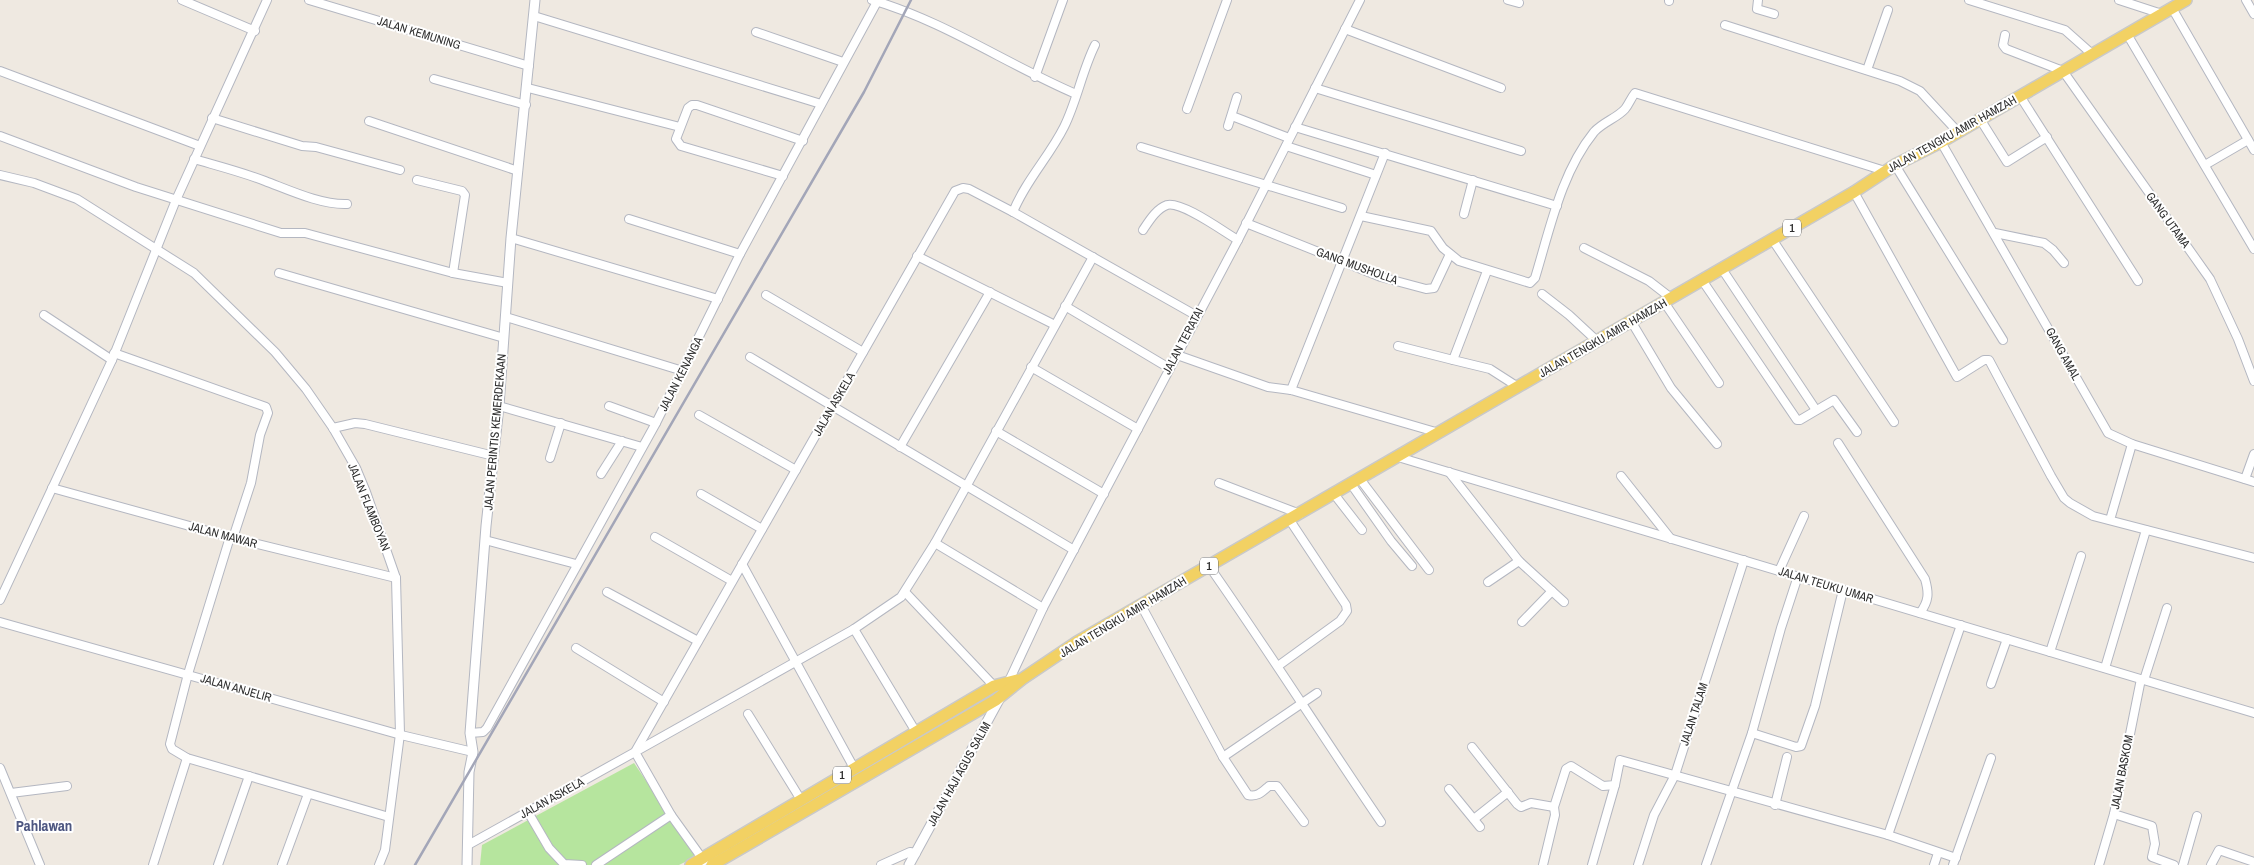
<svg xmlns="http://www.w3.org/2000/svg" width="2254" height="865" viewBox="0 0 2254 865" font-family="'Archivo Narrow',sans-serif">
  <style>
    .green { fill: #b6e59e }
    .lines { fill: none; stroke-linecap: round; stroke-linejoin: round }
    .minor-casing { stroke: #b4b7c1; stroke-width: 10 }
    .tertiary-casing { stroke: #b4b7c1; stroke-width: 11 }
    .primary-casing { stroke: #c9c9c9; stroke-width: 14 }
    .minor { stroke: #fff; stroke-width: 8 }
    .tertiary { stroke: #fff; stroke-width: 9 }
    .primary { stroke: #f2d163; stroke-width: 11 }
    .rail { stroke: #a3a6b8; stroke-width: 2.5 }
    .labels { text-anchor: middle; dominant-baseline: central; stroke-width: 4; stroke-linejoin: round; paint-order: stroke }
    .shield { fill: #fff; stroke: #6d6d6d; stroke-width: 1 }
    .shield-label { font-size: 11px; font-weight: bold; fill: #2e2e2e }
    .street-label { font-size: 12px; fill: #2e2e2e; stroke: #fff }
    .quarter-label { font-size: 15px; font-weight: bold; fill: #4d5680; stroke: #fff }
  </style>
  <rect width="100%" height="100%" fill="#efe9e1"/>
  <!-- green -->
  <path class="green" d="M634,763l63,93 -18,9h-199l2,-20z"/>
  <g class="lines">
    <!-- minor casing -->
    <g class="minor-casing">
      <g id="minor">
        <path d="M182,0l73,31"/>
        <path d="M309,0l220,66"/>
        <path d="M872,0c72,21 136,65 204,94"/>
        <path d="M1508,0l11,3"/>
        <path d="M1758,0l-1,9 17,5"/>
        <path d="M1969,0l96,30 27,24"/>
        <path d="M2119,0l43,14"/>
        <path d="M2246,0l8,14"/>
        <path d="M1669,1v-1"/>
        <path d="M2172,8l82,142"/>
        <path d="M534,16l287,88"/>
        <path d="M1725,25l175,56 20,10 38,41"/>
        <path d="M1345,29l156,59"/>
        <path d="M756,32l87,30"/>
        <path d="M2127,34l127,215"/>
        <path d="M2005,35l-2,10 3,4 57,22 147,208 28,60 16,42"/>
        <path d="M1867,70l21,-60"/>
        <path d="M0,71l200,75"/>
        <path d="M1035,77l28,-77"/>
        <path d="M434,79l92,26"/>
        <path d="M528,88l152,39"/>
        <path d="M1315,88l206,63"/>
        <path d="M2020,96l118,185"/>
        <path d="M1187,109l40,-109"/>
        <path d="M1232,116l57,22"/>
        <path d="M212,118l90,28 14,1 84,23"/>
        <path d="M1980,119l27,43 40,-25"/>
        <path d="M369,121l149,50"/>
        <path d="M1228,126l9,-29"/>
        <path d="M1295,127l262,79"/>
        <path d="M0,136l136,51 145,46h24l148,40 55,10"/>
        <path d="M1941,142l167,291 24,11 122,38"/>
        <path d="M1286,146l90,29"/>
        <path d="M1141,147l201,61"/>
        <path d="M194,159c24,7 48,13 71,22 24,9 56,24 82,23"/>
        <path d="M1895,165l108,175"/>
        <path d="M2205,165l43,-25"/>
        <path d="M0,175l34,8 43,16 117,74 81,79 31,37 27,39 23,40 10,24 30,86 4,156 -15,116 -6,15"/>
        <path d="M783,176l-102,-30 -5,-7 12,-31 4,-3h5l106,36"/>
        <path d="M417,180l45,11 3,4 -12,78"/>
        <path d="M1854,192l103,185 27,-17h5l62,116 13,22 6,5 23,13 161,42"/>
        <path d="M1013,212c13,-32 36,-55 51,-85 13,-26 18,-56 31,-82"/>
        <path d="M1464,214l9,-34"/>
        <path d="M1361,216l70,15 12,17 16,13 71,22 5,-5c15,-49 26,-105 59,-146 9,-10 23,-14 31,-23 4,-5 6,-11 10,-16l250,78"/>
        <path d="M629,219l111,35"/>
        <path d="M1246,223l135,54 45,12 8,-1 16,-34"/>
        <path d="M1143,230c6,-9 13,-21 24,-25 15,-4 57,27 71,35"/>
        <path d="M1995,233l49,10 9,7 11,13"/>
        <path d="M511,238l207,61"/>
        <path d="M1772,239l122,183"/>
        <path d="M1584,248l65,33 22,17"/>
        <path d="M917,256l138,69"/>
        <path d="M1722,269l94,141"/>
        <path d="M1487,271l-34,89 37,9 28,18"/>
        <path d="M279,273l225,65"/>
        <path d="M1702,280l95,140h3l34,-20 23,32"/>
        <path d="M1542,294l27,21 28,26"/>
        <path d="M766,295l97,57"/>
        <path d="M1664,302l55,81"/>
        <path d="M1065,306l104,62"/>
        <path d="M44,315l68,45"/>
        <path d="M506,317l177,54"/>
        <path d="M1631,321l40,67 46,56"/>
        <path d="M1398,346l55,14"/>
        <path d="M114,353l152,54 2,6 -8,22 -9,48 -18,55"/>
        <path d="M1177,355l91,32 23,3 148,43"/>
        <path d="M750,357l324,193"/>
        <path d="M1031,367l107,62"/>
        <path d="M1291,390l94,-237"/>
        <path d="M499,406l143,41"/>
        <path d="M609,406l47,17"/>
        <path d="M699,415l97,55"/>
        <path d="M333,428l22,-5 10,1 129,32"/>
        <path d="M996,431l108,63"/>
        <path d="M1838,443l87,136c4,14 4,22 -5,34"/>
        <path d="M900,447l90,-155"/>
        <path d="M1398,457l856,256"/>
        <path d="M550,458l11,-35"/>
        <path d="M1449,472l70,89 45,41"/>
        <path d="M601,474l21,-33"/>
        <path d="M1621,476l50,63"/>
        <path d="M1360,479l69,91"/>
        <path d="M2245,479l9,-25"/>
        <path d="M1219,483l81,31"/>
        <path d="M1351,484l40,57 21,25"/>
        <path d="M52,488l181,50 163,40"/>
        <path d="M701,494l61,35"/>
        <path d="M1334,494l28,36"/>
        <path d="M2110,520l22,-76"/>
        <path d="M230,537l-42,137 -18,70 2,5 15,9 202,59"/>
        <path d="M655,537l77,44"/>
        <path d="M485,540l91,24"/>
        <path d="M935,543l108,65"/>
        <path d="M742,564l112,204"/>
        <path d="M1209,566c59,84 114,171 172,256"/>
        <path d="M1779,571l25,-55"/>
        <path d="M1488,582l31,-21"/>
        <path d="M607,592l91,49"/>
        <path d="M905,592l89,94"/>
        <path d="M0,600l112,-240 64,-160 91,-200"/>
        <path d="M1141,605l82,152 25,38c10,2 14,-3 21,-9h8l27,36"/>
        <path d="M0,622l401,113 72,17"/>
        <path d="M1522,622l30,-31"/>
        <path d="M854,629l62,103"/>
        <path d="M576,648l88,54"/>
        <path d="M2050,652l31,-96"/>
        <path d="M1278,666l62,-45 7,-10 -1,-6 -57,-86"/>
        <path d="M2105,668l41,-138"/>
        <path d="M2144,680l23,-72"/>
        <path d="M1008,683l35,-75 195,-368 122,-240"/>
        <path d="M1991,684l16,-45"/>
        <path d="M748,714l53,86"/>
        <path d="M470,733l13,-1 4,-4 169,-305 84,-169 138,-254"/>
        <path d="M1752,733l44,14 5,-1 14,-40 28,-116"/>
        <path d="M1472,747l45,57 4,3 10,-4 23,4"/>
        <path d="M1223,757l94,-64"/>
        <path d="M0,768l40,97"/>
        <path d="M1449,789l31,38"/>
        <path d="M11,793l56,-7"/>
        <path d="M1775,805l12,-48"/>
        <path d="M528,812l21,36 15,16 18,1"/>
        <path d="M2114,814l38,12 3,18 -3,13 22,8"/>
        <path d="M1474,819l34,-27"/>
        <path d="M1888,835l73,-210"/>
        <path d="M468,845l167,-93 320,-561 8,-3 6,1 44,23 184,104"/>
        <path d="M704,861l-33,-46 -36,-63 219,-123 47,-32 34,-54 158,-286"/>
        <path d="M153,865l34,-107"/>
        <path d="M218,865l31,-89"/>
        <path d="M282,865l26,-71"/>
        <path d="M596,865l75,-50"/>
        <path d="M881,865l29,-13 6,1"/>
        <path d="M1543,865l12,-50 -1,-8 12,-38 5,-3 32,20 12,-1 5,-25 268,75 68,23"/>
        <path d="M1592,865l23,-80"/>
        <path d="M1638,865l16,-50 21,-40 69,-215"/>
        <path d="M1706,865l46,-132 29,-105 17,-52"/>
        <path d="M1934,865l4,-12"/>
        <path d="M1953,865l38,-107"/>
        <path d="M2099,865l15,-51 27,-135"/>
        <path d="M2183,865l14,-49"/>
        <path d="M2211,865l8,-15 35,12"/>
      </g>
    </g>
    <!-- tertiary casing -->
    <g class="tertiary-casing">
      <g id="tertiary">
        <path d="M467,865l2,-93 4,-20 -3,-19 16,-207 13,-120 12,-168 24,-238"/>
        <path d="M909,865l92,-169"/>
      </g>
    </g>
    <!-- primary casing -->
    <g class="primary-casing">
      <g id="primary">
        <path d="M691,865l303,-179 23,-6"/>
        <path d="M712,865l284,-165 26,-21 55,-37 777,-450 41,-27 46,-23 245,-142"/>
      </g>
    </g>
    <!-- minor -->
    <use href="#minor" class="minor"/>
    <!-- tertiary -->
    <use href="#tertiary" class="tertiary"/>
    <!-- primary -->
    <use href="#primary" class="primary"/>
    <!-- rail -->
    <path class="rail" d="M415,865l449,-773 47,-92"/>
  </g>
  <g class="labels">
    <!-- shield labels -->
    <g class="shield">
      <rect x="1783" y="219.5" width="18" height="17" rx="4"/>
      <rect x="1200" y="557.5" width="18" height="17" rx="4"/>
      <rect x="833" y="766.5" width="18" height="17" rx="4"/>
    </g>
    <g class="shield-label">
      <text x="1792" y="228">1</text>
      <text x="1209" y="566">1</text>
      <text x="842" y="775">1</text>
    </g>
    <!-- street labels -->
    <g class="street-label">
      <text transform="translate(419 33) rotate(17)">JALAN KEMUNING</text>
      <text transform="translate(1952 134) rotate(-29)">JALAN TENGKU AMIR HAMZAH</text>
      <text transform="translate(2168 220) rotate(54)">GANG UTAMA</text>
      <text transform="translate(1357 266) rotate(20)">GANG MUSHOLLA</text>
      <text transform="translate(1603 338) rotate(-30)">JALAN TENGKU AMIR HAMZAH</text>
      <text transform="translate(1183 341) rotate(-62)">JALAN TERATAI</text>
      <text transform="translate(2063 354) rotate(61)">GANG AMAL</text>
      <text transform="translate(681 374) rotate(-63)">JALAN KENANGA</text>
      <text transform="translate(834 404) rotate(-60)">JALAN ASKELA</text>
      <text transform="translate(495 432) rotate(-85)">JALAN PERINTIS KEMERDEKAAN</text>
      <text transform="translate(369 507) rotate(68)">JALAN FLAMBOYAN</text>
      <text transform="translate(223 535) rotate(15)">JALAN MAWAR</text>
      <text transform="translate(1826 585) rotate(17)">JALAN TEUKU UMAR</text>
      <text transform="translate(1123 617) rotate(-31)">JALAN TENGKU AMIR HAMZAH</text>
      <text transform="translate(236 688) rotate(16)">JALAN ANJELIR</text>
      <text transform="translate(1694 714) rotate(-72)">JALAN TALAM</text>
      <text transform="translate(2122 772) rotate(-79)">JALAN BASKOM</text>
      <text transform="translate(959 774) rotate(-61)">JALAN HAJI AGUS SALIM</text>
      <text transform="translate(552 798) rotate(-29)">JALAN ASKELA</text>
    </g>
    <!-- quarter labels -->
    <g class="quarter-label">
      <text x="44" y="825">Pahlawan</text>
    </g>
  </g>
</svg>
